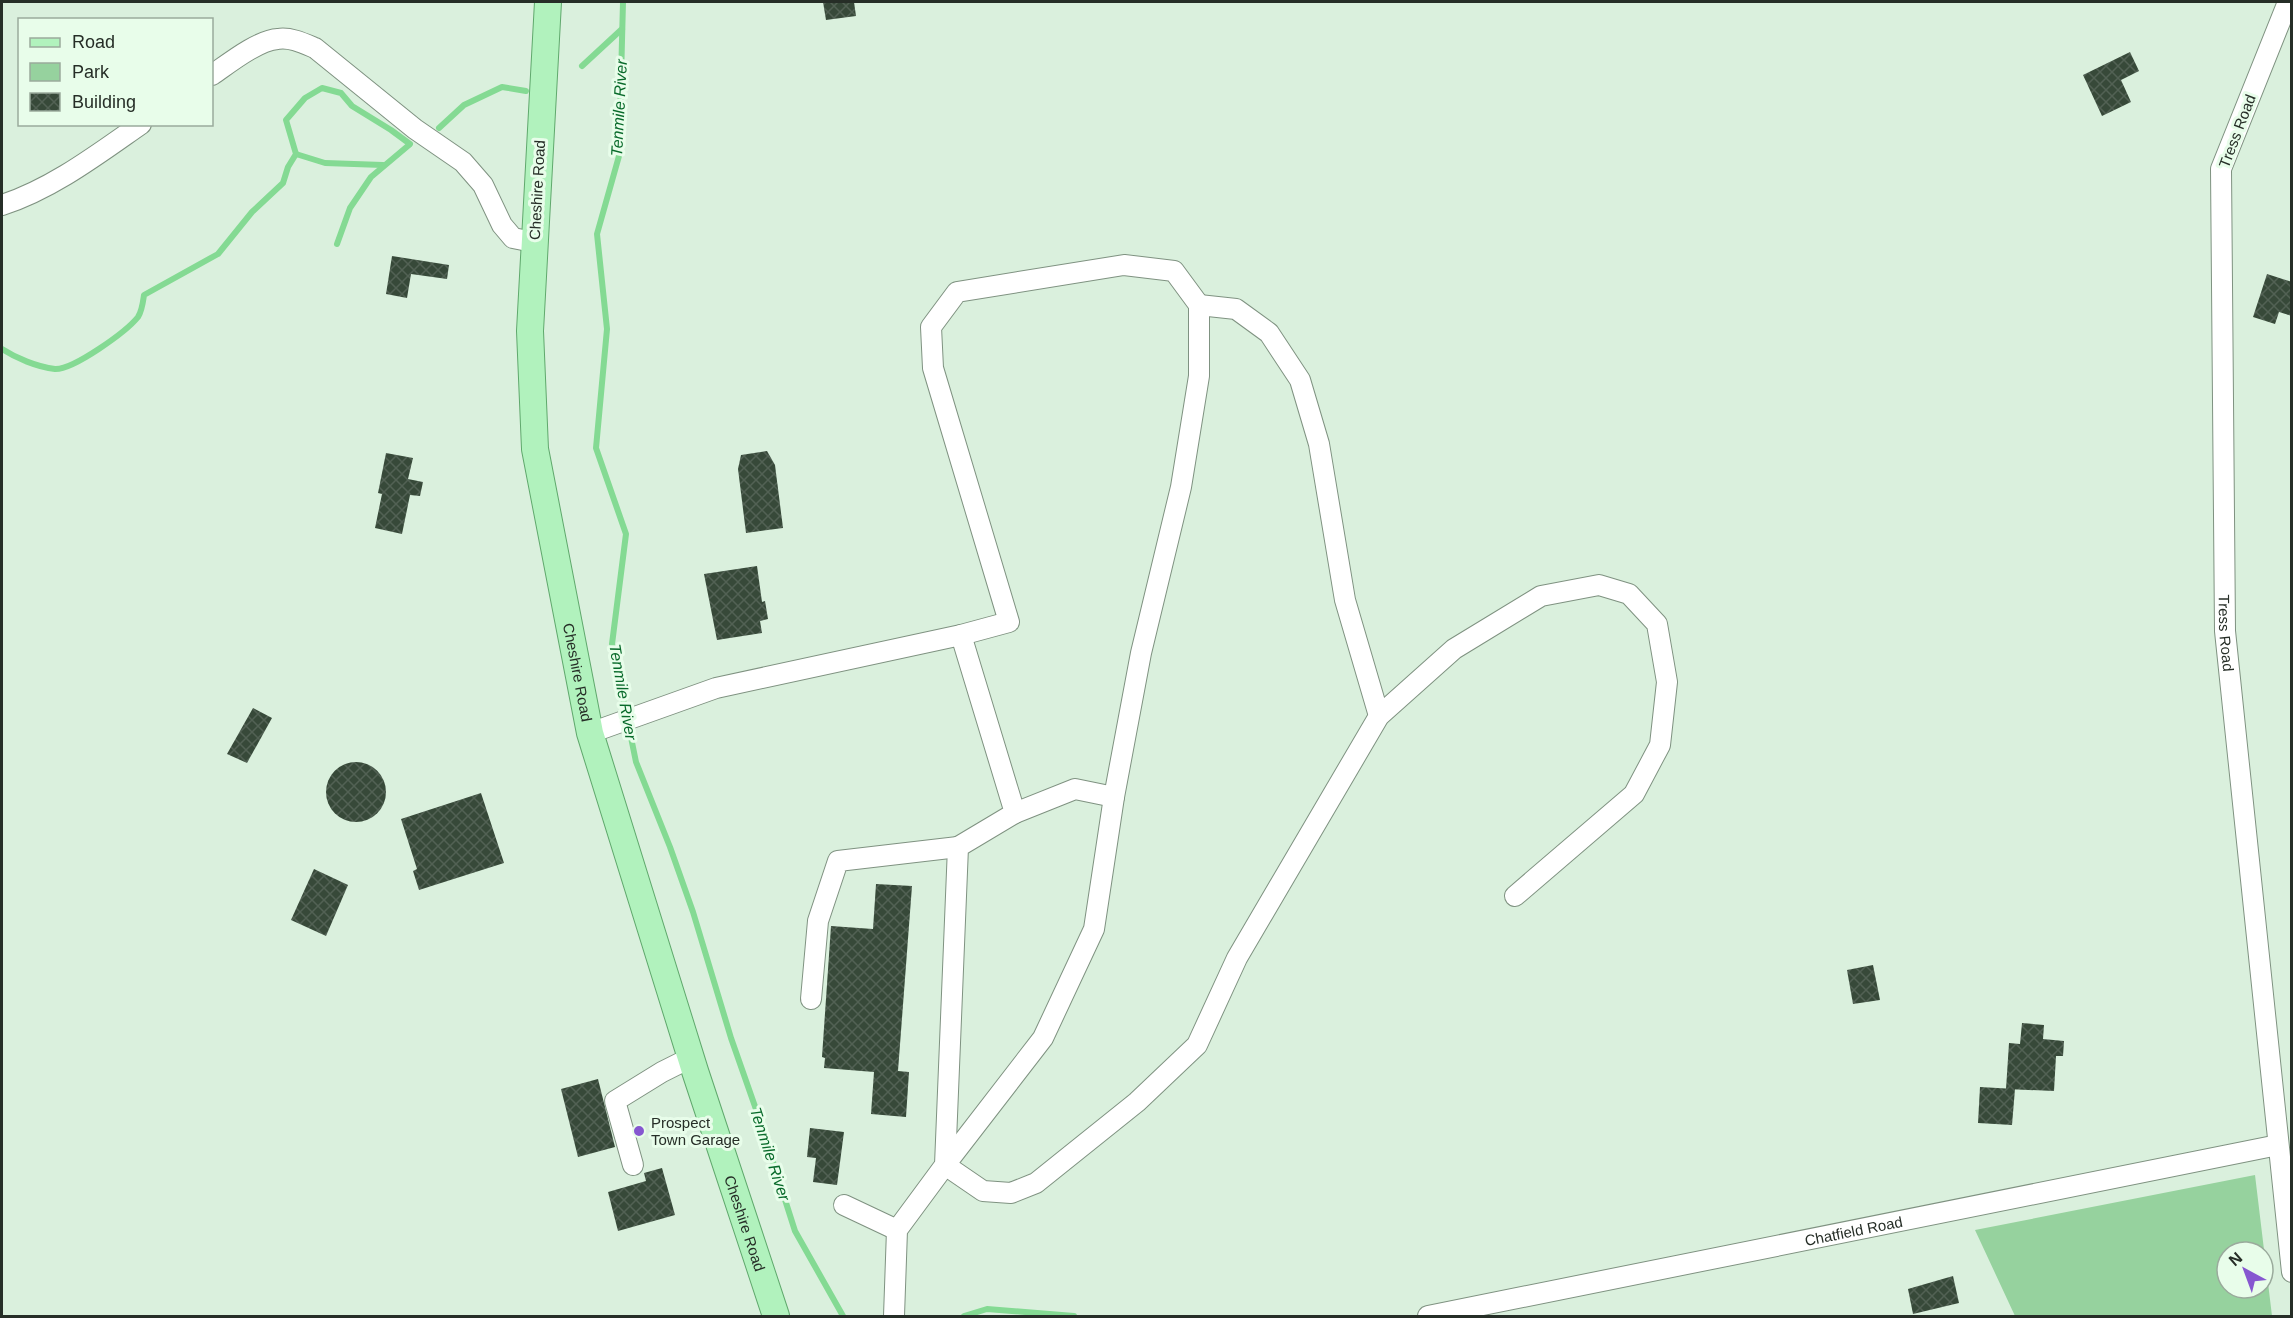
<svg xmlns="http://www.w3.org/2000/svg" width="2293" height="1318" viewBox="0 0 2293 1318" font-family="Arial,sans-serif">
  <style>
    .green { fill: #96d29e; fill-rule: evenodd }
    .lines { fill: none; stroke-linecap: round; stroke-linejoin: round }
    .stream { stroke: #84da93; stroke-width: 6 }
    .building { fill: url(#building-cross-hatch) }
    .minor-casing { stroke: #7f9281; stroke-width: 22 }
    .major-casing { stroke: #5fa86c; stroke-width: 28 }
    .minor { stroke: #fff; stroke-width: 20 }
    .major { stroke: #b1f2bd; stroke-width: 26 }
    .poi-dot { fill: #8657d0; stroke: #e8fdea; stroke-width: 2 }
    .labels { text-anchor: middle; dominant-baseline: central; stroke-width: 6; stroke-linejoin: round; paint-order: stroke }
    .street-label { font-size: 15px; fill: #262e27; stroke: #e8fdea }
    .poi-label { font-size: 15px; fill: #262e27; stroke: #e8fdea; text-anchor: start }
    .water-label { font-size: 16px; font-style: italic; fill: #086a2a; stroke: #e8fdea }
  </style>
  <defs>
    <pattern id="building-cross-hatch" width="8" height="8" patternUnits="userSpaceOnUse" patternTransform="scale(1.5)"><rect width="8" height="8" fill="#374939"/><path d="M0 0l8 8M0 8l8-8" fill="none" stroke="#526154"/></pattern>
  </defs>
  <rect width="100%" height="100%" fill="#daf0dd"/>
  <!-- green -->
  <path class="green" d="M2255,1175l17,141h-257l-40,-86zM2227,1252h36v36h-36z"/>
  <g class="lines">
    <!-- stream -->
    <g class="stream">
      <path d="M623,2l-4,154 -22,78 10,95 -11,119 30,86 -14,110 24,118 34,85 23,65 38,126 27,77 37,116 48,85"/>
      <path d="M582,66l40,-37"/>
      <path d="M439,128l25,-23 38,-18 24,4"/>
      <path d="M296,154l29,9 58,2"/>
      <path d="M337,244l13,-36 21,-31 38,-32"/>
      <path d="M2,349c14,9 35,18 53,20 18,1 71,-37 83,-52 4,-6 5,-15 6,-22l74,-41 34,-42 31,-29 5,-16 8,-13 -10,-34 19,-22 17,-10 19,5 11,13 39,24 19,14"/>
      <path d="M964,1316l23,-7 87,7"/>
    </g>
  </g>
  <!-- building -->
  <g class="building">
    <path d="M823,2h31l2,14 -30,4z"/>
    <path d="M2130,52l9,19 -18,9 10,22 -29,14 -19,-41z"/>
    <path d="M392,256l57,9 -2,14 -36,-5 -4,24 -21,-4z"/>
    <path d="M2267,274l25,8v34l-13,-4 -4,12 -22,-7z"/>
    <path d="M767,451l8,14 8,63 -37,5 -8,-64 3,-14z"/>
    <path d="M386,453l27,5 -5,21 15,3 -3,14 -10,-1 -8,39 -27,-6 7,-34 -4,-1z"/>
    <path d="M757,566l5,36 3,-1 3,18 -8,2 2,12 -45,7 -13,-66z"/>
    <path d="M253,708l19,10 -25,45 -20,-9z"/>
    <circle cx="356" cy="792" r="30"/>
    <path d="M481,793l23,70 -85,27 -6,-19 4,-2 -16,-50z"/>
    <path d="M314,869l34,16 -22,51 -35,-16z"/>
    <path d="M876,884l36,2 -14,185 11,1 -3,45 -35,-3 3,-42 -50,-4 1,-10 -3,-1 9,-131 42,3z"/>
    <path d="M1873,965l7,35 -27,4 -6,-34z"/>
    <path d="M2022,1023l22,2 -1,14 21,2 -1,15h-7l-2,35 -48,-2 3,-46 11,1z"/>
    <path d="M598,1079l17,68 -37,10 -17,-68z"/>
    <path d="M1980,1087l35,2 -3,36 -34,-2z"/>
    <path d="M810,1128l34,4 -7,53 -24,-3 3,-24 -9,-1z"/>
    <path d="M662,1168l13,47 -57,16 -10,-39 38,-11 -2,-8z"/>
    <path d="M1953,1276l6,27 -46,11 -5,-25z"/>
  </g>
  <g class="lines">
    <!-- minor casing -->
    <g class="minor-casing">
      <g id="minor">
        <path id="s1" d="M2288,2l-67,167 4,462 67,641"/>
        <path d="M212,75c16,-11 46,-35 66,-36 12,-2 25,4 37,9l100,81 48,33 20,23 19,40 11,13 20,4"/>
        <path d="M2,205c50,-16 96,-51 139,-81"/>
        <path d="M1199,305l37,4 33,24 31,47 19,64 26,156 34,116"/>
        <path d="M961,635l48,-13 -76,-254 -2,-41 26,-35 167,-27 50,6 25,34v71l-18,111 -40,166 -27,144 -20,132 -51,109 -98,127 38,26 28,2 25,-10 101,-81 60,-57 40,-87 142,-242 75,-67 87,-53 58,-11 30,9 28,30 10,58 -7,63 -26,49 -119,102"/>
        <path d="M590,733l126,-45 245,-53 54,178 -57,34 -13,318 -48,65 -3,86"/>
        <path d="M1015,813l60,-24 39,8"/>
        <path d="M811,999l7,-78 20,-60 120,-14"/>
        <path d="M633,1165l-18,-64 47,-29 28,-14"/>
        <path d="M844,1205l53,25"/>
        <path id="s2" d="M1428,1316l850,-171"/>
      </g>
    </g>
    <!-- major casing -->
    <g class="major-casing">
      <g id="major">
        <path id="s3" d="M548,2l-18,329 5,118 55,284 105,338 81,245"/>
      </g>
    </g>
    <!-- minor -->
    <use href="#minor" class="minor"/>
    <!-- major -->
    <use href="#major" class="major"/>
  </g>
  <!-- markers -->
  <circle class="poi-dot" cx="639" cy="1131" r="6"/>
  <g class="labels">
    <!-- street labels -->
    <g class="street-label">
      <text transform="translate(2237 131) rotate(-69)">Tress Road</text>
      <text transform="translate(537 190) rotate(-87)">Cheshire Road</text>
      <text stroke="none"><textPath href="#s1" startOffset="644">Tress Road</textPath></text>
      <text stroke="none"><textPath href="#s3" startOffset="675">Cheshire Road</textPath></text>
      <text stroke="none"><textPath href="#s3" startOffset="1251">Cheshire Road</textPath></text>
      <text stroke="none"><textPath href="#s2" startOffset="434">Chatfield Road</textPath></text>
    </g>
    <!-- poi labels -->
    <g class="poi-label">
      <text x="651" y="1122">Prospect<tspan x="651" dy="17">Town Garage</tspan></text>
    </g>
    <!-- water labels -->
    <g class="water-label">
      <text transform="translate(619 108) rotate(-87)">Tenmile River</text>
      <text transform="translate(623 692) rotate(80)">Tenmile River</text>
      <text transform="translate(770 1154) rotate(72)">Tenmile River</text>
    </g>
  </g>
  <!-- border -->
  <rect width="2293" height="1318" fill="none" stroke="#262e27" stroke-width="6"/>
  <!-- legend -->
  <rect x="18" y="18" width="195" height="108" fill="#e8fdea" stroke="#9aaa9c" stroke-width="1.5"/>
  <rect x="30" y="38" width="30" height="9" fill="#b1f2bd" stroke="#9aaa9c" stroke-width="1.5"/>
  <text x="72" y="48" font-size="18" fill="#262e27">Road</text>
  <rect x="30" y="63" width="30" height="18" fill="#96d29e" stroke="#9aaa9c" stroke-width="1.5"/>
  <text x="72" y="78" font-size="18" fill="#262e27">Park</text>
  <rect x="30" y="93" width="30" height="18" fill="url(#building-cross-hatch)" stroke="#9aaa9c" stroke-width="1.5"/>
  <text x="72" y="108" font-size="18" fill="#262e27">Building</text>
  <!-- north arrow -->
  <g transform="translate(2245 1270) rotate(319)"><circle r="28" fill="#e8fdea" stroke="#9aaa9c" stroke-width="1.5"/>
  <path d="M0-4.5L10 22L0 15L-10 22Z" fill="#8657d0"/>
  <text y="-9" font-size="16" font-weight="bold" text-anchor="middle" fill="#262e27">N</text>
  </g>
</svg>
